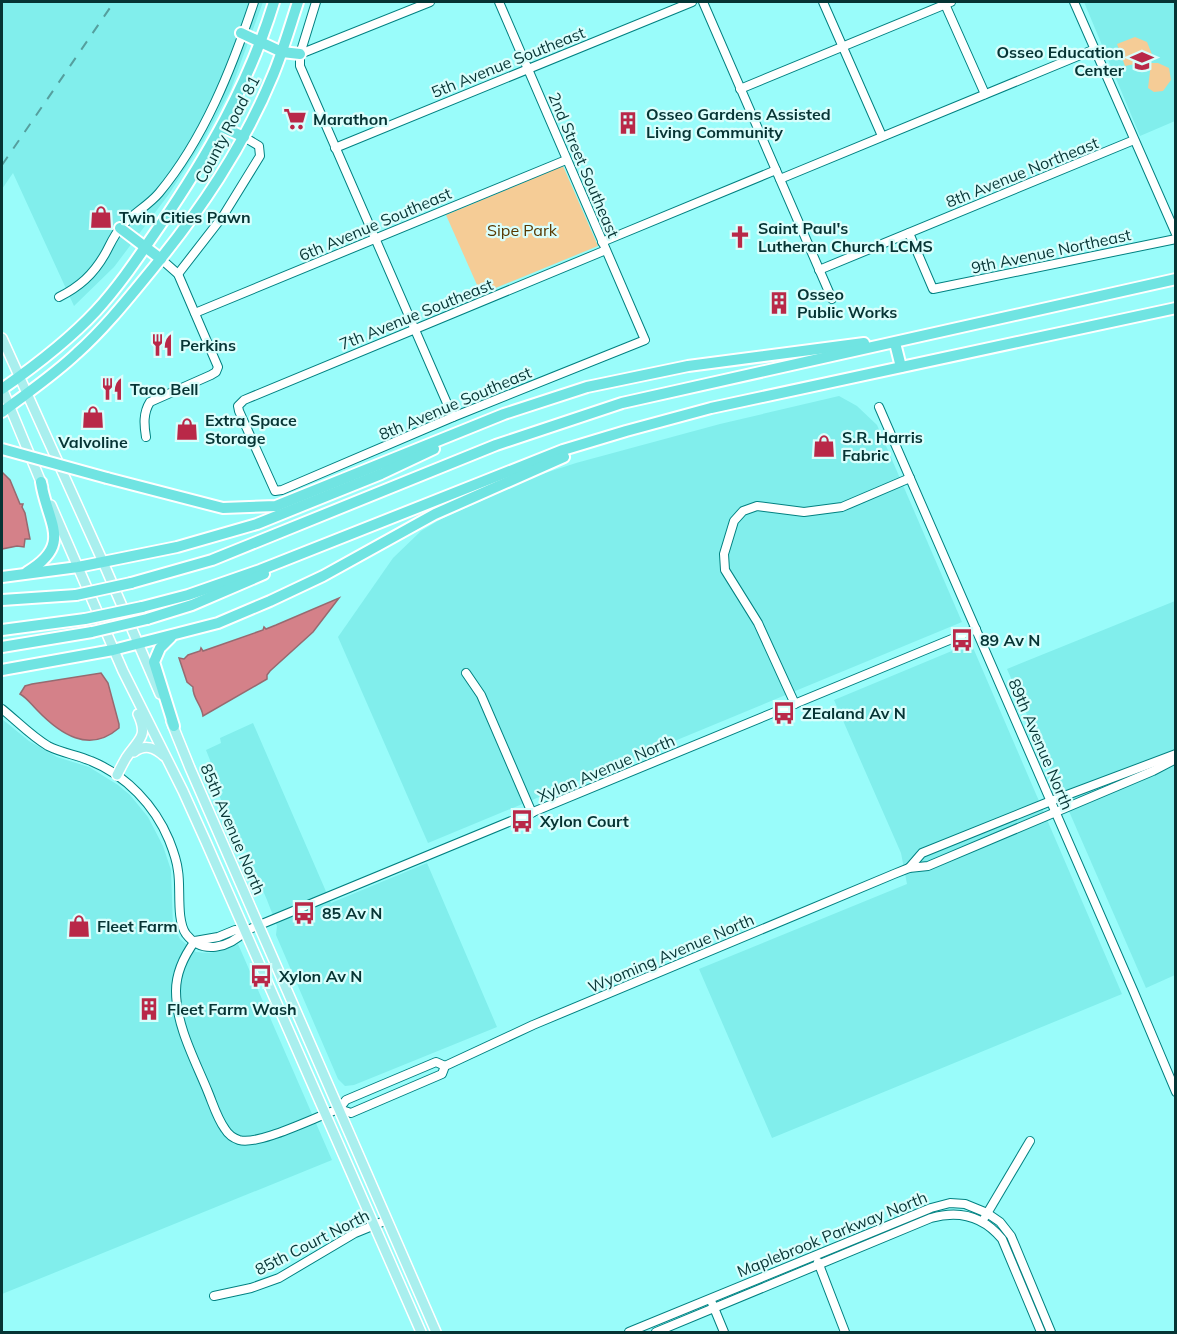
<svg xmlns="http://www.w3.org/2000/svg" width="1177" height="1334" viewBox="0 0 1177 1334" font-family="Mulish,sans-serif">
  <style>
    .built { fill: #81eeec }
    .green { fill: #f5cc96 }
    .water { fill: #d48189; stroke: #966a70; stroke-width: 1.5 }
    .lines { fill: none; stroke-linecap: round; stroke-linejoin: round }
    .minor-casing { stroke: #008181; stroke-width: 10 }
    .major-casing { stroke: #fff; stroke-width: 12 }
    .highway-casing { stroke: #fff; stroke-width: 14 }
    .minor { stroke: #fff; stroke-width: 8 }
    .major { stroke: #a9efee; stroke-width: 9 }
    .highway { stroke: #70e4e2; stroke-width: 10 }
    .rail { stroke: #559f9e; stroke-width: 2; stroke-dasharray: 10 10; stroke-linecap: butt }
    .highway-bridge-casing { stroke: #fff; stroke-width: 14; stroke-linecap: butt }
    .highway-bridge { stroke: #70e4e2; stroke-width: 10 }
    .labels { text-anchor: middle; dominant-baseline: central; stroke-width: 4.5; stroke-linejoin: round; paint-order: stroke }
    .poi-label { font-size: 16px; font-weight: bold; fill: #063434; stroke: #d9fefc; text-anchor: start }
    .street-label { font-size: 16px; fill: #063434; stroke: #d9fefc }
    .park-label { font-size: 16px; fill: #583800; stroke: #d9fefc }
  </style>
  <rect width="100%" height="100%" fill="#99fcfa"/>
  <!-- built -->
  <g class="built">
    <path d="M2,2h261l-32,87 -28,52 -34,53 -55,73 -40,39 -61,-133 -11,16z"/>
    <path d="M1084,2h91v119l-35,15z"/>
    <path d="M839,396l18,10 20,19 85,197 -534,221 -90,-206 55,-79 28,-27 20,-12 98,-44 37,-12 144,-39z"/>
    <path d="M1175,601v374l-29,13 -139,-319z"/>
    <path d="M971,643l151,351 -350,144 -73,-169 208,-85 -6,-31 -67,-153z"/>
    <path d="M2,719l27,22 28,16 32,10 29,18 12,10 18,22 15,29 8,24 2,56 7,13 16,13 13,1 14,-3 15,-6 94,216 -330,134z"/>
    <path d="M253,723l78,180 96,-40 70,164 -143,58 -9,1 -7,-7 -62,-144 1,-9 -10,-26 -31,-72 -6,-7 -11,-26 4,-2 -17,-43 15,-7 -1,-5z"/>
  </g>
  <!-- green -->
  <g class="green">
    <path d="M1135,37l12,5 6,15 -2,4 -26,5 -8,-22z"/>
    <path d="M1151,63h7l11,5 2,12 -8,11 -9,1 -6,-4z"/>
    <path d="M563,166l35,80 -117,48 -35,-79z"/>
  </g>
  <!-- water -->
  <g class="water">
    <path d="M2,472l8,8 10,24h3l-1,3 3,6 5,26h-5l-1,8 -7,-1 -15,3z"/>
    <path d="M339,598l-26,34 -43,39 -3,4v4l-64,37c-1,-11 -11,-18 -10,-29l-6,-5 -8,-24 5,1 4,-4 12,-4 1,-3 2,3 60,-21 1,-3 2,2 10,-4z"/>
    <path d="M101,673l7,10 11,41v4c-30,26 -59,6 -82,-18 -6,-6 -10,-12 -17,-16l5,-8 7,-2z"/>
  </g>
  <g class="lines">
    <!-- minor casing -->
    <g class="minor-casing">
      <g id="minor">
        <path d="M316,2l-16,52v12l153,351"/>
        <path d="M499,2l146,338 -192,77 -171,73 -7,1 -36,-80 -1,-5 6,-6 362,-150"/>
        <path d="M703,2l129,297"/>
        <path d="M823,2l59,134"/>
        <path d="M944,2l41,92"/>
        <path d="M1074,2l102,232"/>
        <path d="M300,54l130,-52"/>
        <path d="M740,89l211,-87"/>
        <path d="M335,148l357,-146"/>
        <path d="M780,179l315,-130"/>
        <path d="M909,233l24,56 243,-50"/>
        <path d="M602,242l174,-72"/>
        <path d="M819,270l315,-130"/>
        <path d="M178,274l45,-58 37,-60 -1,-10 -15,-9"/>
        <path d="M59,297c20,-10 34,-22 46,-43 5,-9 9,-19 16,-27 11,-13 27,-21 38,-34 45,-54 73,-125 95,-191"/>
        <path d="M195,313l371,-153"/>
        <path d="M879,407l254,583 43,102"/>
        <path d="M146,437c-2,-12 -3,-24 4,-35l61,-27 5,-3 2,-5 -40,-93 -17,-15"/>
        <path d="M466,673l15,22 51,118"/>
        <path d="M795,704l-37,-81 -33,-53 -1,-16 10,-33 9,-10 14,-5 47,6 38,-5 68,-29"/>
        <path d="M2,709c15,12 29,27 46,37 14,7 29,9 43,15 35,14 64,45 78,79 4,10 8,21 9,31 3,17 -2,49 8,63 16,21 43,14 59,-3l731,-302"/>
        <path d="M909,868l13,-15 129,-52 125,-47"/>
        <path d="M195,941c-11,15 -19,31 -19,50 0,35 19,69 32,101 5,12 9,26 17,37 3,5 8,9 14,11 20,6 78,-24 100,-31l7,-9 90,-38 9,4"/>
        <path d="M195,941l23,-4 17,-7 10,1"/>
        <path d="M339,1109l12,4 91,-39 3,-8 88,-41 361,-151 15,-6 19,-2 225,-95 23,-12"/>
        <path d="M985,1217l45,-76"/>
        <path d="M818,1262l27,70"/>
        <path d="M214,1296l37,-8 28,-10 76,-45 32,-13"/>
        <path d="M712,1303l12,29"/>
        <path d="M629,1332l302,-124 19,-5 15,1 22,9 13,9 11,14 40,96"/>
        <path d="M656,1332l275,-114c28,-8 52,-2 71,21l39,93"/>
      </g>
    </g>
    <!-- major casing -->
    <g class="major-casing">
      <g id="major">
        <path d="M2,338l101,224 57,132"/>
        <path d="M2,388l41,99"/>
        <path d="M51,505l72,166 60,120 23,51 215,490"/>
        <path d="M171,721l19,47 246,564"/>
        <path d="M134,752c11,-8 20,-5 30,4"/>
        <path d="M117,775c3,-6 6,-12 9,-17 12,-19 23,-20 12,-44"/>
      </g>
    </g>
    <!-- highway casing -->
    <g class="highway-casing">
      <g id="highway">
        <path d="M241,33l41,19 18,2"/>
        <path d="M222,127l22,10"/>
        <path d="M120,228l41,31"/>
        <path d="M895,343l6,24"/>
        <path d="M2,389c33,-23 66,-48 94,-78 24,-26 43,-55 63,-84 48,-70 90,-143 115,-225"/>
        <path d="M2,412c25,-19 52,-37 75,-59 27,-24 50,-53 73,-81 50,-61 93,-124 123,-197 10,-24 17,-49 25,-73"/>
        <path d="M107,478l116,30 53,-2 228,-92 83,-27 101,-21 176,-23"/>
        <path d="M27,572c47,-28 20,-49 14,-90"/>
        <path d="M2,577l76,-10 99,-20 80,-23 124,-50 53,-25"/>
        <path d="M131,583l81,-23 284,-115 126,-42 554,-124"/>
        <path d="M2,600l74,-5"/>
        <path d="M142,607l46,-12 72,-25 303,-120 63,-19 85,-23 465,-100"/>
        <path d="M147,619l45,-14 72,-31"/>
        <path d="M2,630l83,-11"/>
        <path d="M171,637l-11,11 -6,14 20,64"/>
        <path d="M2,647l90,-15"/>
        <path d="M2,670l111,-20 105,-27 52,-22 53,-25 112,-62 129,-57"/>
      </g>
    </g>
    <!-- minor -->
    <use href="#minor" class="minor"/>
    <!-- major -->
    <use href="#major" class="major"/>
    <!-- highway -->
    <use href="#highway" class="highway"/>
    <!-- rail -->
    <path class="rail" d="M2,165l112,-163"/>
    <!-- highway-bridge casing -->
    <g class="highway-bridge-casing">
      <g id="highway-bridge">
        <path d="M2,449l105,29"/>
        <path d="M76,595l55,-12"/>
        <path d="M85,619l57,-12"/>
        <path d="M92,632l55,-13"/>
      </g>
    </g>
    <!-- highway-bridge -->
    <use href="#highway-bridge" class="highway-bridge"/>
  </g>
  <!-- icons -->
  <defs>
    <g id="school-bare" transform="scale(1.8)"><path d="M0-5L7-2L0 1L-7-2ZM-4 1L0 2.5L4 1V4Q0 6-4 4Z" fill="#b92848" stroke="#d9fefc" stroke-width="2.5" paint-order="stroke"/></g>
    <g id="supermarket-bare" transform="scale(1.8)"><path d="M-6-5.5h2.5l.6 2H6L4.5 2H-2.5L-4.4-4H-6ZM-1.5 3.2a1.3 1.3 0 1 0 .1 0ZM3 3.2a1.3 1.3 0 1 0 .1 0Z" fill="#b92848" stroke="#d9fefc" stroke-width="2.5" paint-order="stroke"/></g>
    <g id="building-bare" transform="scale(1.8)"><path d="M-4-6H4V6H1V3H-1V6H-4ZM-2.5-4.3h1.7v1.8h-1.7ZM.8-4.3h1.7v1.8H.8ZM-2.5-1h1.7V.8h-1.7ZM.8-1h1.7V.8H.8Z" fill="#b92848" stroke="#d9fefc" stroke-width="2.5" paint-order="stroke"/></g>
    <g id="shop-bare" transform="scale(1.8)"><path d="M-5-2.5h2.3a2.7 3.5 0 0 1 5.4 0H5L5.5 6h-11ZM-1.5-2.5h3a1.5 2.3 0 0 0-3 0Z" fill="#b92848" stroke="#d9fefc" stroke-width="2.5" paint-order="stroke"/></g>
    <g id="church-bare" transform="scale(1.8)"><path d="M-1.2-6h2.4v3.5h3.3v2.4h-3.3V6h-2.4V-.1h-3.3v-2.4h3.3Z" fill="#b92848" stroke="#d9fefc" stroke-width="2.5" paint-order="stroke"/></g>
    <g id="restaurant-bare" transform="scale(1.8)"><path d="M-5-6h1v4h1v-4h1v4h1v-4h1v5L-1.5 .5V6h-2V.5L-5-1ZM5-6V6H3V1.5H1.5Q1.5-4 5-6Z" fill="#b92848" stroke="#d9fefc" stroke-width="2.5" paint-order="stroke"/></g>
    <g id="bus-bare" transform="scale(1.8)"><path d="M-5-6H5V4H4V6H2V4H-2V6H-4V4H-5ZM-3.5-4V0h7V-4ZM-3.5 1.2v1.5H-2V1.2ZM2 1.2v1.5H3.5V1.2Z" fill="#b92848" stroke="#d9fefc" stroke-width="2.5" paint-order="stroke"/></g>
  </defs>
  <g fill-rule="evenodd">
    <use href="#school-bare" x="1142" y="61"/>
    <use href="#supermarket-bare" x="295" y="119"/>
    <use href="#building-bare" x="628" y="123"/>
    <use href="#shop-bare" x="101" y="217"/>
    <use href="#church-bare" x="740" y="237"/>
    <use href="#building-bare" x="779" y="303"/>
    <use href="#restaurant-bare" x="162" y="345"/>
    <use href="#restaurant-bare" x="112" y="389"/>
    <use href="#shop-bare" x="93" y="417"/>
    <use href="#shop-bare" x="187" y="429"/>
    <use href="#shop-bare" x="824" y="446"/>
    <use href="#bus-bare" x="962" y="640"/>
    <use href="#bus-bare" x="784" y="713"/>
    <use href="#bus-bare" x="522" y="821"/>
    <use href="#bus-bare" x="304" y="913"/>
    <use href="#shop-bare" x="79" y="926"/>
    <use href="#bus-bare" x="261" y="976"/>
    <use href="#building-bare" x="149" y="1009"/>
  </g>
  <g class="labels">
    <!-- poi labels -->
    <g class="poi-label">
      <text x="1124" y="52" text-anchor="end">Osseo Education<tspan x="1124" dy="18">Center</tspan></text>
      <text x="646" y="114">Osseo Gardens Assisted<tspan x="646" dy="18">Living Community</tspan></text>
      <text x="313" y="119">Marathon</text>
      <text x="119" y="217">Twin Cities Pawn</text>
      <text x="758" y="228">Saint Paul's<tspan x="758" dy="18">Lutheran Church LCMS</tspan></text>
      <text x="797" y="294">Osseo<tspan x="797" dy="18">Public Works</tspan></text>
      <text x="180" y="345">Perkins</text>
      <text x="130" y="389">Taco Bell</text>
      <text x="205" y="420">Extra Space<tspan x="205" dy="18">Storage</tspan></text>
      <text x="842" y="437">S.R. Harris<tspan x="842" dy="18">Fabric</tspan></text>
      <text x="93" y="442" text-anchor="middle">Valvoline</text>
      <text x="980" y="640">89 Av N</text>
      <text x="802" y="713">ZEaland Av N</text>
      <text x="540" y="821">Xylon Court</text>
      <text x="322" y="913">85 Av N</text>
      <text x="97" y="926">Fleet Farm</text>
      <text x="279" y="976">Xylon Av N</text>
      <text x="167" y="1009">Fleet Farm Wash</text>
    </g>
    <!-- street labels -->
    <g class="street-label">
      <text transform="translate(508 62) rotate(-22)">5th Avenue Southeast</text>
      <text transform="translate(227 129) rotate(-62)">County Road 81</text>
      <text transform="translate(584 165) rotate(67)">2nd Street Southeast</text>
      <text transform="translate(1022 172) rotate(-22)">8th Avenue Northeast</text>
      <text transform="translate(375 224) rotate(-23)">6th Avenue Southeast</text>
      <text transform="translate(1051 251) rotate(-12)">9th Avenue Northeast</text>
      <text transform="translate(416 314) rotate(-22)">7th Avenue Southeast</text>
      <text transform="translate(455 403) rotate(-23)">8th Avenue Southeast</text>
      <text transform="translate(1041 744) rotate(67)">89th Avenue North</text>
      <text transform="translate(606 768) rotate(-23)">Xylon Avenue North</text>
      <text transform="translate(233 829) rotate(67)">85th Avenue North</text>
      <text transform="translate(671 953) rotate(-23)">Wyoming Avenue North</text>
      <text transform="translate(832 1234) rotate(-22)">Maplebrook Parkway North</text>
      <text transform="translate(312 1242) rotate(-27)">85th Court North</text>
    </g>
    <!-- park labels -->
    <g class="park-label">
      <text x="522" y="230">Sipe Park</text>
    </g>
  </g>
  <!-- border -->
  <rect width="1177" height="1334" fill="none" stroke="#063434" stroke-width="6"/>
</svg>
